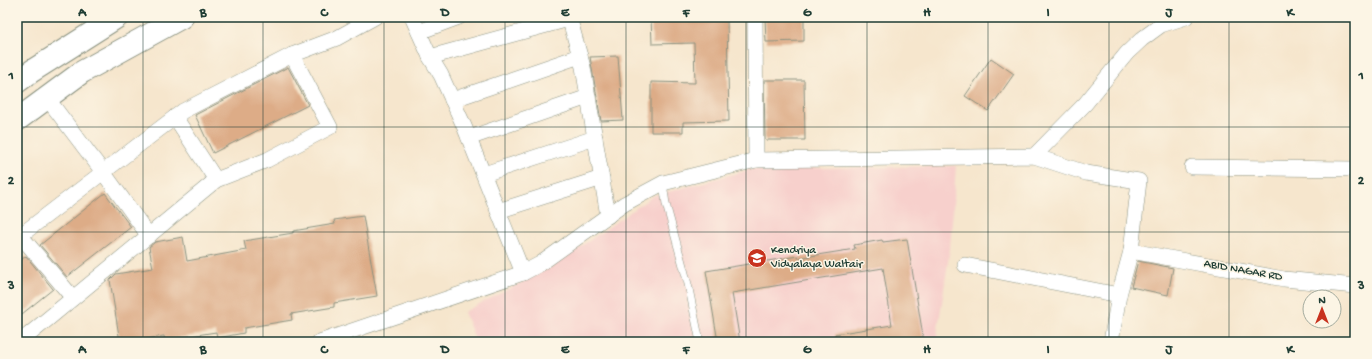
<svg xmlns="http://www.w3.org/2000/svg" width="1372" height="359" viewBox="0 0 1372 359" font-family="'Gochi Hand',sans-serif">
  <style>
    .built { fill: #f7d0cc }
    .building { fill: #ddac87 }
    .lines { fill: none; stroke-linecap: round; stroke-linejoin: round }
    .lane-casing { stroke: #8a9280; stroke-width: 8 }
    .street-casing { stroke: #8a9280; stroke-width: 16 }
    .primary-casing { stroke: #8a9280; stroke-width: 24 }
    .lane { stroke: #fff; stroke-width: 7 }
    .street { stroke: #fff; stroke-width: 15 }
    .primary { stroke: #fff; stroke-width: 22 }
    .grid { fill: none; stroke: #1f3d34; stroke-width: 1; stroke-opacity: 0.55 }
    .labels { text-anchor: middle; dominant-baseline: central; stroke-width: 3; stroke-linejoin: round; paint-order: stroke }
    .poi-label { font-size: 12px; fill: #1f3d34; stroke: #fcf5e5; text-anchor: start }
    .street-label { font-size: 12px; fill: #1f3d34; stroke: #fcf5e5 }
    .neatline { fill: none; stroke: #1f3d34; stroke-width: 1.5 }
    .grid-label { font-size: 13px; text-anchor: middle; font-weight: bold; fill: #1f3d34 }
  </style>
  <rect width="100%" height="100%" fill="#fcf5e5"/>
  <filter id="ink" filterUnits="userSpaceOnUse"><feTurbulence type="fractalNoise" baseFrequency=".025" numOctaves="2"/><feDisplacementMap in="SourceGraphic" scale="8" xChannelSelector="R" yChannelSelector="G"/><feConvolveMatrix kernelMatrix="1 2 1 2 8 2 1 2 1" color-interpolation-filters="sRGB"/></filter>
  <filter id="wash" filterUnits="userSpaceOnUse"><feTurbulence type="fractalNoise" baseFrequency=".012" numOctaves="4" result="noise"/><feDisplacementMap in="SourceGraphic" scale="16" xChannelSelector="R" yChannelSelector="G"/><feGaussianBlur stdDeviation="0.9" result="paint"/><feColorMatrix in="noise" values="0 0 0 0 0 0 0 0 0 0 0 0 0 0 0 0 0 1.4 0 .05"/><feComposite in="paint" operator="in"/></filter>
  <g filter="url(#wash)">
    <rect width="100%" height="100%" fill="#f6e6cd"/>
    <!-- built -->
    <path class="built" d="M956,166l-6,83 -14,93h-460l-12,-30 89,-46 100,-70 99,-27z"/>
    <g id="blocks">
      <!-- building -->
      <g class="building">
        <path d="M651,17h35v4l41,-1 2,101 -46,1v10h-32v-50l44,1 -1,-40 -42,1z"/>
        <path d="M804,17v24l-38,1 -1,-24z"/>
        <path d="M618,56l5,64 -22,1 -11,-64z"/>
        <path d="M991,58l23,16 -26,37 -23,-15z"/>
        <path d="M288,67l20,38 -95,48 -18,-38z"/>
        <path d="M764,80h40l1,60h-40z"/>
        <path d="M105,193l26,34 -64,50 -27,-32z"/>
        <path d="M363,216l14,80 -43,7v4l-43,7 1,6 -48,8v5l-27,5 -1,-6 -51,8 -1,-4 -36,6h-8l-10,-62 6,-6 37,-6 -4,-21 6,-5 28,-5 4,24 59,-11 -2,-9 49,-8v-2l42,-7 -1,-4z"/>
        <path d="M907,239l17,103h-88l-1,-8 57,-9 -9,-57 -151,25 8,49h-22l-12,-71 92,-15v2l57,-9 -1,-4 28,-5 1,2z"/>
        <path d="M26,256l27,33 -36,29v-55z"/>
        <path d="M1138,261l35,7 -5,27 -37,-8z"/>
      </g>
    </g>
  </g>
  <g filter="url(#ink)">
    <use href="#blocks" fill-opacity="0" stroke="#8a9280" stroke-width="1"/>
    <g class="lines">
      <!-- lane casing -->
      <g class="lane-casing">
        <path id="lane" d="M663,183l3,21 22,80 12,58"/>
      </g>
      <!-- street casing -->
      <g class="street-casing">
        <g id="street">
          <path d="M412,17l18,40 11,18 23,51 59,147"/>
          <path d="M569,17l14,50 25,149"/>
          <path d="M755,17l1,143"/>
          <path d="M419,32l40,-15"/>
          <path d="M430,57l139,-38"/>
          <path d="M47,98l56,74 46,64"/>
          <path d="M452,100l128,-44"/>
          <path d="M175,117l41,63"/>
          <path d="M469,138l119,-41"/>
          <path d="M1034,156l51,-52 42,-51 15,-14 19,-14 25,-8"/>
          <path d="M1192,167l163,2"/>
          <path d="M484,174l111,-36"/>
          <path d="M498,211l104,-33"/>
          <path d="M20,235l53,63"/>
          <path d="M17,238l166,-127 109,-56 45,-17 38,-21"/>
          <path d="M1131,251l153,28 71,7"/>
          <path d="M965,265l154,30"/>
          <path d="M20,342l196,-162 51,-20 63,-33 -38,-72"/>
          <path d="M319,342l204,-69 17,-9 84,-60 39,-21 93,-23 278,-4 52,17 53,8 -8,70 -12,44 -8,47"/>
        </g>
      </g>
      <!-- primary casing -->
      <g class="primary-casing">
        <g id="primary">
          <path d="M17,82l15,-11 85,-54"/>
          <path d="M17,120l65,-48 100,-55"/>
        </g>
      </g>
      <!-- lane -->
      <use href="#lane" class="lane"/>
      <!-- street -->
      <use href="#street" class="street"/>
      <!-- primary -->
      <use href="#primary" class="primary"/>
    </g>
  </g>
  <!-- grid -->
  <path class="grid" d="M143,17v325M263,17v325M384,17v325M505,17v325M626,17v325M746,17v325M867,17v325M988,17v325M1109,17v325M1229,17v325M17,127h1338M17,232h1338"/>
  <!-- icons -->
  <defs>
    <g id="school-disc" transform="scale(1)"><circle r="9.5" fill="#c8321e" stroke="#fcf5e5"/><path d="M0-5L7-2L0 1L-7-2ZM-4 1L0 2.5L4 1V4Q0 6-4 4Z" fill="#fff"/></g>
  </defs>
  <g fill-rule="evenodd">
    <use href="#school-disc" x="757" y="258"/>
  </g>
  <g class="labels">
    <!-- poi labels -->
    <g class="poi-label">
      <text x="771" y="251">Kendriya<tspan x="771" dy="14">Vidyalaya Waltair</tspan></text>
    </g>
    <!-- street labels -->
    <g class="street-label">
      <text transform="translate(1243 271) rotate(10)">ABID NAGAR RD</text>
    </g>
  </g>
  <!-- margin -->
  <rect width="1372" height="359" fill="none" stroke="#fcf5e5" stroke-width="44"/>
  <!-- north arrow -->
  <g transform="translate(1322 309)"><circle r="19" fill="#fcf5e5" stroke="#a4ab9e"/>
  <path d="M0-3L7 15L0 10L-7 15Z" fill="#c8321e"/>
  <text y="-6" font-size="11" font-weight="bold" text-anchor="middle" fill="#1f3d34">N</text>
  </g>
  <rect x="22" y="22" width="1328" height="315" class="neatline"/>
  <g class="grid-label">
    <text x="82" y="16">A</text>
    <text x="203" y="16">B</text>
    <text x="324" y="16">C</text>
    <text x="445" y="16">D</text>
    <text x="565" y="16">E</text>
    <text x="686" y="16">F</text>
    <text x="807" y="16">G</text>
    <text x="927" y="16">H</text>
    <text x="1048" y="16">I</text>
    <text x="1169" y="16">J</text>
    <text x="1290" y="16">K</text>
    <text x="11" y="79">1</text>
    <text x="1361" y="79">1</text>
    <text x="11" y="184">2</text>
    <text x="1361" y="184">2</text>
    <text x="11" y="289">3</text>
    <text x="1361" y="289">3</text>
    <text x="82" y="353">A</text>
    <text x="203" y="353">B</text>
    <text x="324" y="353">C</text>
    <text x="445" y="353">D</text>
    <text x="565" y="353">E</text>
    <text x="686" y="353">F</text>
    <text x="807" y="353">G</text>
    <text x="927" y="353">H</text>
    <text x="1048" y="353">I</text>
    <text x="1169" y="353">J</text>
    <text x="1290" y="353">K</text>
  </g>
</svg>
